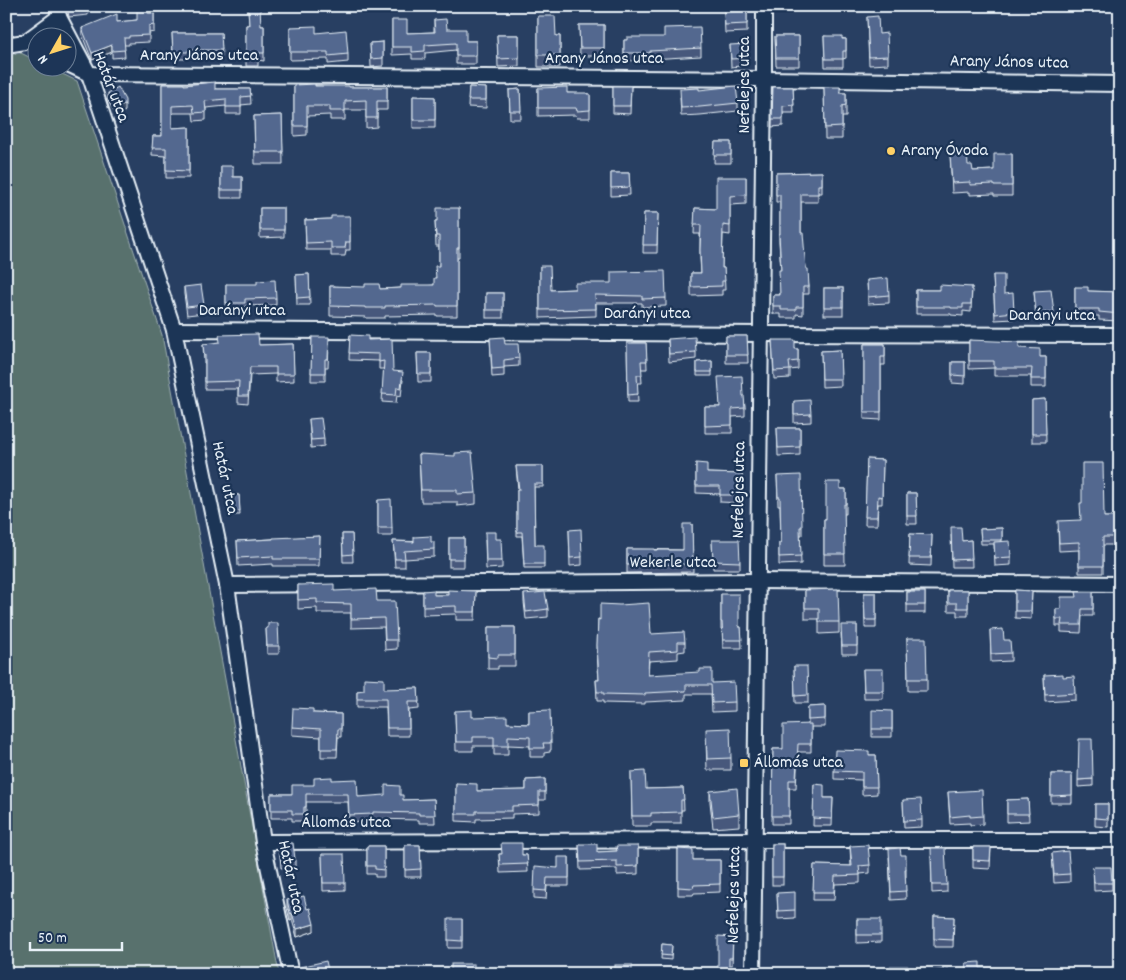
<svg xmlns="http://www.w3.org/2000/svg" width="1126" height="980" viewBox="0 0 1126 980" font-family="Dekko,sans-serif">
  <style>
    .green { fill: #58716d; stroke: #a0b1b2 }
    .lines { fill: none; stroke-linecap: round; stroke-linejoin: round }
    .minor-casing { stroke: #e8f1f8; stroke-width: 18 }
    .minor { stroke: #1d3557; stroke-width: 14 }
    .wall { fill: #47597b; stroke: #e8f1f8 }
    .shaded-wall { fill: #394964; stroke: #e8f1f8 }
    .building { fill: #52688f; stroke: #e8f1f8 }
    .poi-dot { fill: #ffd166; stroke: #1d3557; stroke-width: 2 }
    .labels { text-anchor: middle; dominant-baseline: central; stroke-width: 4.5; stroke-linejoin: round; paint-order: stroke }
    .street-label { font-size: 18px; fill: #e8f1f8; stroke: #1d3557 }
    .poi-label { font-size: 18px; fill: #e8f1f8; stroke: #1d3557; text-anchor: start }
  </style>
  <rect width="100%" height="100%" fill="#283f62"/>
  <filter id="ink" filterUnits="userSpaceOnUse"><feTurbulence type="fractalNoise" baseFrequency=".02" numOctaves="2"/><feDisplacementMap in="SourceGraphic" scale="10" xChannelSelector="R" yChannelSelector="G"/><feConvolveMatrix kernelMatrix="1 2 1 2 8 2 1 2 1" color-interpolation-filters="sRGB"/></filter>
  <g filter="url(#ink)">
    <!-- green -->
    <path class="green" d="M21,53l16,8 1,7h12l27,13 85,254 117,639h-273v-919z"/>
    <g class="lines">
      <!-- minor casing -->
      <g class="minor-casing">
        <g id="minor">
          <path d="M57,6l2,11 30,57 85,256 53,255 36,257 28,132"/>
          <path d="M6,45l19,-3 34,-25"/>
          <path d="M68,64l21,10 675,5 356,5"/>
          <path d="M174,330l587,4 359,1"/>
          <path d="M227,585l531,-4 362,3"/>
          <path d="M263,842l492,-2h365"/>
          <path d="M753,974l11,-895v-73"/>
        </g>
      </g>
      <!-- minor -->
      <use href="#minor" class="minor"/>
    </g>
    <!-- wall -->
    <g class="wall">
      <path d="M67,6h21v9l-19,2z"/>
      <rect x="632" y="6" width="21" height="2"/>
      <rect x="775" y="6" width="20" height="5"/>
      <path d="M248,8l13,18h3v35l-6,-1v6h-12v-41h3z"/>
      <path d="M747,11v21l-22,1 -1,-21z"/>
      <path d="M148,13h6v19l-5,1v9l-20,1v2h-5l1,12 -13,1v-6l-20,8 -10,-25v-7l35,-6 20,-2z"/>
      <path d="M538,16l18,20h4v31h-22z"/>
      <path d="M867,17l12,17 9,22v8l-19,1z"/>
      <path d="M392,20l15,13 27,-1v-12l13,9 19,12h10v23h-20v-14l-31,3v6h-13v-5l-20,1z"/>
      <path d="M579,25h25v31h-24z"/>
      <path d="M290,27l26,6 32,21v8l-20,2v-5l-38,1z"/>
      <path d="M172,33h49l1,24h-34v2h-15z"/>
      <path d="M497,35h22v31l-21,1z"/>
      <path d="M775,36h24v30h-23z"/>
      <path d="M824,36l22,3v19l-3,1v8h-18z"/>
      <path d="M624,40l77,8v8l-51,3v1l-26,1z"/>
      <path d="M383,42v24l-12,1 -1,-24z"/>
      <path d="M730,45l18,13v7l-17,2z"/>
      <path d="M162,84l22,1 31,4h35l1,15 -10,1v9h-15v-8l-20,2v12l-12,1 -1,-8h-21v15l17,-1v51h-23v-22l-14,-1 1,-19h9z"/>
      <path d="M294,85l55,2h38v23h-10v17l-11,1v-18h-21v10h-15v-5l-23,1v19l-13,1z"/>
      <path d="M613,86h18l-1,28 -17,-1z"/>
      <path d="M469,87l17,1v20l-18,-1z"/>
      <path d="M773,87h20l1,26h-11v13l-11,1z"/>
      <path d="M824,87l16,6h6v24h-4v22h-17z"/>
      <path d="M538,88l29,5 23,1v24h-13l-1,-3 -38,1z"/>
      <path d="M520,89l1,30h-11l-1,-29z"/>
      <path d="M699,90l39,13v8l-38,4 -19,1 -1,-19z"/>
      <path d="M108,93l17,18 -8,5 -9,-15z"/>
      <path d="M413,96l22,1v31h-22z"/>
      <path d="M282,115l1,49h-28l-1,-48z"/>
      <path d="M715,142h16v21h-17z"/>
      <path d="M950,154l18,11 5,6 21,-1 18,-16v42h-18v-2l-24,1v-3l-18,1z"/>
      <path d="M221,166l12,11h9v21h-21z"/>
      <path d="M822,172v21h-4v9h-17v31l8,54v7h-6v21l-7,-1v4h-15v-4h-8v-19h7l1,-25 -2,-28v-8h1v-32h-4v-29z"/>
      <path d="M611,173h18l1,22 -19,1z"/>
      <path d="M746,177v27l-16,1v30l-7,-1 -1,34h2l1,22h-3v5l-31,1v-23h10l-1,-14v-25h-6l1,-26 21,1z"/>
      <path d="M260,208h24v29l-24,1z"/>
      <path d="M459,208v50h-2v58h-20v-1l-52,1v2h-19v-1l-36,-1v-30l50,3 21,-1 33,-3 5,-19v-20h-3l-1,-25h2z"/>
      <path d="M644,213h14l-1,40h-14z"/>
      <path d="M350,216v34h-4l-1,6h-14v-6h-25l-1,-30 26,-1z"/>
      <path d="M540,266l11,24 24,-1 91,9v8l-24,1v-4h-46v13l-56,2z"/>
      <path d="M309,274l1,31h-13l-1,-30z"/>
      <path d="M993,275l21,37v7l-19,1z"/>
      <path d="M1120,278v43l-21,-1v-4h-24v-29l13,4 31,1z"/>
      <path d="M867,280l22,15v8l-21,1z"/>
      <path d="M226,284l50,14v7l-31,1v4h-19z"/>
      <path d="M184,287l20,18v8l-17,2 -3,-21z"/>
      <path d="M972,287l-1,25 -8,-1v5l-12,-1v-1h-35v-24h24z"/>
      <rect x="824" y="288" width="19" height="27"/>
      <path d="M1034,291l20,21v7l-18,2z"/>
      <rect x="486" y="293" width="17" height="25"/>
      <path d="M350,335l18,5 25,31 10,9 -2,16 -4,-1 -1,8 -14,-1 2,-33h-5v-8l-30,-1z"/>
      <path d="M726,336h21l1,27h-22z"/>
      <path d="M312,337l17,8 -1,22h-3v14h-14z"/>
      <path d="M490,338l15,6 14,14v8l-15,1v9l-12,1z"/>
      <path d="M668,339l28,13v7l-27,3z"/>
      <path d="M772,340l23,9h3v20l-8,1v8l-16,1z"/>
      <path d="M969,340l50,8 21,9h6v30h-15v-11h-37v-8l-25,1z"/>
      <path d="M627,343h19l1,26h-6l1,14h-5l1,19h-10z"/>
      <path d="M203,344l56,1 34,-1 1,37 -18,1v-8l-26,1 -2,29 -10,-1v-14h-33v-26h-1z"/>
      <path d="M864,344h21v21h-4v55l-17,-1z"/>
      <path d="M840,350l1,36 -19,1 -1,-36z"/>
      <path d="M417,353h14v29h-13z"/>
      <path d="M712,361v15h-15v-14z"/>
      <path d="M952,362h13v22l-13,-1z"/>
      <path d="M743,396l2,12v8l-13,1v16h-27v-26h14z"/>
      <path d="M1045,399l1,43h-14v-42z"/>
      <path d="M794,401l17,13v8l-17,1z"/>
      <path d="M309,419l15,20v7l-13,2z"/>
      <path d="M777,428h23v27l-22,1z"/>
      <path d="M419,454l57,39v11l-19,2v-4h-36z"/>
      <path d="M867,459l16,1 -1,44h-4l-1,21h-12z"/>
      <path d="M696,463l11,10 35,1 -1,29 -21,-1v-8l-24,-1z"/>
      <path d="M516,466h27v21h-9l1,58 9,19v4h-20l-2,-32h-5v-46h1z"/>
      <path d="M777,476l25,51v8h-2l1,29 -22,1v-22l2,-1 -1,-37h-2z"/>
      <path d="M840,489h6v25h-2l1,51h-21v-46h2z"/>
      <path d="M907,493h9l1,31h-10z"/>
      <path d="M230,495h9l1,20h-10z"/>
      <path d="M378,500l14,28v8h-14z"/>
      <path d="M1104,517h16v28h-17v28h-24v-23l-20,1 -1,-22 23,-9z"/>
      <path d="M692,524l1,48 -66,1v-24l56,1z"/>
      <path d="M1002,528v13l9,16v8l-16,1 -1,-22h-13l-1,-15z"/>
      <path d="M569,530l13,27v8l-12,1z"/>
      <path d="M342,534h10l1,28h-10z"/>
      <path d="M910,534l22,1 -1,31 -22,-1z"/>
      <path d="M951,535l11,6 9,-1 1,27h-20z"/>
      <path d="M320,536l-1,30h-46v-2l-35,2 -1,-25z"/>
      <rect x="449" y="538" width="15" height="29"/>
      <path d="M485,540l17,21v7l-16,1z"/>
      <path d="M712,540l28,22v7h-27z"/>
      <path d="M393,541l38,1 3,7v8l-29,2v8h-10z"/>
      <path d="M298,585l36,6 43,10 20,39v9l-12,1 -1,-23 -33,1v-15h-34v-5l-19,1z"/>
      <path d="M805,590l34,32v11l-20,1v-15h-14z"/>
      <path d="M948,590h20v26h-11v-5h-9z"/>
      <path d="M1015,590l17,1 -1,28 -16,-1z"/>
      <path d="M423,591l11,4h14l28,-4 -1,29h-19v-6l-33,1z"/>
      <rect x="907" y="592" width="18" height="21"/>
      <path d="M1093,592v24h-11l-1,17 -20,-1v-6h-5v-17h5l16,-12z"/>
      <path d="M864,593h12v35h-11z"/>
      <path d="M524,594l24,15v8l-22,2 -2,-17z"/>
      <path d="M721,594l18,33h2l1,21h-19l-1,-19h-1z"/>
      <path d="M598,619l53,15 34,8v9l-7,1v7l-29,2 -1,14 64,8 23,19v9l-23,1 -1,-18h-25v6l-41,2v2l-42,-1v-2h-6l-1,-21h3l-2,-26z"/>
      <path d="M857,625v29h-15l-1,-21z"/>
      <path d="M488,627h27v39h-17v3h-10z"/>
      <path d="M266,628l13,18v8h-12z"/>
      <path d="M990,630l21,23v8l-20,1z"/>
      <path d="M907,638l20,41v12h-19z"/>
      <path d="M794,666l14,29v8h-13z"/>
      <path d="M863,669l20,22v8h-19z"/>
      <path d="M1044,675l31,18v7l-30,2z"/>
      <path d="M418,688l1,21 -10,1v26h-22l-1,-29h-29v-16z"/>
      <path d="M825,706v21h-14v25h-13l-2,36h-7v36h-17l1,-75h10l25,-25v-17z"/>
      <path d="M455,711l17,6 35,6 22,1v-13l22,30v9h-1v2l-6,1v4h-14v-11l-22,-1v10h-14v-9h-21v5h-17z"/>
      <path d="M892,711v26h-20v-8z"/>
      <path d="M313,713l28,1v23h-3l-1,20h-16v-20l-29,-2v-8z"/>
      <path d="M706,740l25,18v12h-24z"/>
      <path d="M869,755h7l1,39 -15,1v-15l-28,-1v-8z"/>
      <path d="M631,772l15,17 37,-1 1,22h-3v13h-30v3h-19z"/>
      <rect x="1051" y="774" width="21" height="29"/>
      <path d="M545,779v21h-6v13l-27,1v4l-36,1v3l-20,-1v-38l21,8 49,-1v-10z"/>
      <path d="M1093,779v7l-15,1v-7z"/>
      <path d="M1120,779v40h-2l-2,-32z"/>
      <path d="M332,780l26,17 45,3 31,-1 1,24h-16v-3l-46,-1v2l-24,2 -1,-21h-42v12h-2v7h-12v-3h-21v-24h21l22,-9z"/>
      <path d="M814,784l10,14h9l-1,28h-19z"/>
      <path d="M710,791l29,23v12l-26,2 -3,-26z"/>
      <path d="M948,792l35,24v8l-13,1v-2l-20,1z"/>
      <path d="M1028,799l1,22 -22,1v-22z"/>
      <path d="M903,800l19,20v7l-18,1z"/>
      <path d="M1095,804h13v23l-13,-1z"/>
      <path d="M279,843l16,16v8l-14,1z"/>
      <path d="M579,844l18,8 20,-1 21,-5v28l-21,1v-6l-37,1z"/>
      <rect x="772" y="844" width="11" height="41"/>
      <path d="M405,845h15l1,32h-16z"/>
      <path d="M367,846h17v31h-9v-3h-8z"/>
      <path d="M850,846l20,19v8l-10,1v9l-25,1 -1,16h-21l1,-35 37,1z"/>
      <path d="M973,847h18l-1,22 -17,-1z"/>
      <path d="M678,849l15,11h27v32l-26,1 -1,2h-15z"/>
      <path d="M1052,853l18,21v8l-16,1z"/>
      <path d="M322,854l23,29v7l-22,1z"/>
      <path d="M499,854l28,1 1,17 -28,1z"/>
      <path d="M901,855l5,14v8h-1l1,22 -15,1 -2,-43z"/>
      <path d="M931,856l16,29v7l-15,1z"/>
      <path d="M569,857v29h-22l-1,13 -12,-1v-8z"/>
      <path d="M1093,867l19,16v7l-18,1z"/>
      <path d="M777,893l18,17v8l-17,1z"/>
      <path d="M287,900l20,9 7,22 -17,6 -5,-17 -2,1 -3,-13z"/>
      <path d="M934,916l20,1 -1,30h-19z"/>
      <path d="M462,919v29h-14v-8z"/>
      <path d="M857,919l24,16v7l-24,1z"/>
      <path d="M733,937l-1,29h-3l-11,8z"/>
      <path d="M662,944l10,1 -1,15 -10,-1z"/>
    </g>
    <!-- shaded-wall -->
    <g class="shaded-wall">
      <path d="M112,45v7l-20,8v-7z"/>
      <path d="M125,104v7l-8,5v-7z"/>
      <path d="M290,913h2v7l-2,1z"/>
      <path d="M314,924v7l-17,6v-8z"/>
    </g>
    <!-- building -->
    <g class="building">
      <path d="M68,6h20v1l-19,2z"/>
      <path d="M137,6h10l1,7h6v12l-5,1v9l-20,1v2h-5l1,12 -13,1v-6l-20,8 -10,-25 35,-14v8l20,-2z"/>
      <path d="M260,7l1,19h3v27h-6v6h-12v-34h3l-1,-17z"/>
      <path d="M747,11v13l-22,1 -1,-13z"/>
      <path d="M538,16h17l1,20h4v19h-22z"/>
      <path d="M878,16l1,18 8,-1 1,23 -19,1 -2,-40z"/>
      <path d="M446,19l1,10h19v12h10v15h-20v-13l-31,2v6l-13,1v-5h-20v-27h15v13l28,-1 -1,-12z"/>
      <path d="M579,25h25v23h-24z"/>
      <path d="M316,26v7l30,-3 2,24 -20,2v-4h-38v-25z"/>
      <path d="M700,27l1,21 -51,3v2h-26v-13h3v-3h37v-9z"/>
      <path d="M172,33h49l1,17h-34v2h-15z"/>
      <path d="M497,35h22v23l-21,1z"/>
      <path d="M775,36h24v22h-23z"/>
      <path d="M824,36h18v3h4v12h-3v8h-18z"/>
      <path d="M383,42v16l-12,1 -1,-16z"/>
      <path d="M747,44l1,14 -17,1 -1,-14z"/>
      <path d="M215,82v7h35l1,7 -10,1v10h-15v-8l-21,2 1,11 -12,1 -1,-8 -21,1v22l17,-1v44l-23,-1v-22h-14l1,-12h9v-52h22v1z"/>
      <path d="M315,84v2h34v1h38v14h-10v17h-11v-18l-21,1v10h-15v-5h-23v20h-13v-41z"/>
      <path d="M613,86h18l-1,20h-17z"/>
      <path d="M736,86l2,17 -38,4 -19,1 -1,-19 19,-1v2z"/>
      <path d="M118,87l7,13v4l-8,5 -9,-16z"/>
      <path d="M469,87l17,1v12h-18z"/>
      <path d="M567,87v6h20v1h3v16l-13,1 -1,-3h-38v-20z"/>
      <path d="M773,87h20l1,18 -11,1v13h-11z"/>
      <path d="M824,87h16v6h6v12l-4,1v21l-17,1z"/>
      <path d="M520,89l1,22h-11l-1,-21z"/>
      <path d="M413,96l22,1v23h-22z"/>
      <path d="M282,115l1,37h-28l-1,-36z"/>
      <path d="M715,142h16v13h-17z"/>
      <path d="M967,153l1,12h4l1,6 21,-1v-16h18v32h-18v-2l-24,1v-3l-18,1 -2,-29z"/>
      <path d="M221,166h12v11h9v13h-21z"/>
      <path d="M822,172v13h-4v9h-17v39h2l3,36h2l1,18h-6v20h-7v3h-15v-4h-8v-11h7l-1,-25h2l-2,-36h1v-39h-4v-22z"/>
      <path d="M611,173h18l1,14 -19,1z"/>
      <path d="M716,177h30v18l-16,1v30l-7,-1 -1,43h2l1,13h-3v5l-31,1v-14h10l-1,-23 1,-25h-7l1,-17 21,1z"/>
      <rect x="260" y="208" width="24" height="22"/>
      <path d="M437,208h22v40h-2v58h-20v-1l-52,1v2h-19v-1l-36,-1v-20l35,1v-3h14l1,5 21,-1v-3h33v-7h2l-1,-12h4v-30h-3l-1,-15h2z"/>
      <path d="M644,213h14l-1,32h-14z"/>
      <path d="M331,216h19v26h-4l-1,6h-14v-6l-25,1 -1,-23 26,-1z"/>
      <path d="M540,266h10l1,24 24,-1v-6h36v-11l54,-1 1,27 -24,1v-3l-47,-1 1,14 -56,1z"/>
      <path d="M309,274l1,23 -13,1 -1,-23z"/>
      <path d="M993,275h11v19l9,-1 1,19 -19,2z"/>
      <path d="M888,278l1,17 -21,2 -1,-17z"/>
      <path d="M1120,278v36l-21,-2v-3h-24v-22h13v4l31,1z"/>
      <path d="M275,280l1,18 -31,1v4h-19v-19h31v-3z"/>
      <path d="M201,285l3,20 -17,2 -3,-20z"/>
      <path d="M940,285l32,2 -1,17h-8v4h-12v-1h-35v-17h24z"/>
      <rect x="824" y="288" width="19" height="19"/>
      <path d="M1051,290l3,22 -18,1 -2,-22z"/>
      <rect x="486" y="293" width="17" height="17"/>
      <path d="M258,334l1,11 34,-1 1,30h-18v-7h-26l-2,29h-10l1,-15 -34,1v-27h-1l-1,-11 17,-2 -1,-7z"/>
      <path d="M350,335l18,1v4l24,-1 1,32 10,1 -2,16 -4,-1 -1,8 -14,-1 2,-33 -5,1v-8l-30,-1z"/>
      <path d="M726,336h21l1,19h-22z"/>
      <path d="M312,337h17l-1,22h-3v14h-14z"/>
      <path d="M504,337l1,7h13l1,14 -15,2v8l-12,1 -2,-31z"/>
      <path d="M695,337l1,15 -27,2 -1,-15z"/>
      <path d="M772,340h23v9h3v12l-9,1 1,8 -16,1z"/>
      <path d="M969,340l50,2v6l21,1v8h6v22h-15l1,-11h-38v-7h-25z"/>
      <path d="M627,343h19l1,18h-6l1,14h-5l1,19 -10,1z"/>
      <path d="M864,344h21v13h-4v55h-17z"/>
      <path d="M840,350l1,29h-19l-1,-28z"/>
      <path d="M417,353h14v21h-13z"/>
      <path d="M712,361v11h-15v-10z"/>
      <path d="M952,362h13v14l-13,-1z"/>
      <path d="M742,376l1,20h1l1,12 -13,1v16l-27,1v-19h15l-2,-30z"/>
      <path d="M1045,399l1,35h-14v-34z"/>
      <path d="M810,400l1,14 -17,1v-14z"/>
      <path d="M321,418l3,21 -13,1 -2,-21z"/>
      <path d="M777,428h23v19l-22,1z"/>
      <path d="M472,452l4,41 -19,1v-4h-36l-2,-36 36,2v-3z"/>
      <path d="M867,459l16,1 -1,37 -4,-1 -1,21h-12z"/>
      <path d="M696,463l11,1v9l35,1 -1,21h-21v-9h-24z"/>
      <path d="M1082,463h21l1,54h16v20h-17v29h-24v-24l-20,1 -1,-22 23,-1 -1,-17h2z"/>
      <path d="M516,466h27v18h-9l1,61h9v19h-20l-2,-32h-5v-42h2z"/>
      <path d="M801,475l1,52h-2l1,29 -22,1v-14l2,-1 -1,-45h-2l-1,-21z"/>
      <path d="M826,482h14v7h6v15h-2l1,50h-21v-35h2z"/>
      <path d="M907,493h9l1,23h-10z"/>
      <path d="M230,495h9l1,16h-10z"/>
      <path d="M391,499l1,29h-14v-28z"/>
      <path d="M683,524h9l1,40 -66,1v-16h27v1h29z"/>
      <path d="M951,527h10l1,14 9,-1 1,19 -20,1z"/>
      <path d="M1002,528v12h-21l-1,-11z"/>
      <path d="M581,529l1,28 -12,1 -1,-28z"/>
      <path d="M485,532h11v7h5l1,22h-16z"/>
      <path d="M342,534h10l1,20 -10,1z"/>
      <path d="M910,534l22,1 -1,23h-22z"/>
      <path d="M320,536l-1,23h-46v-3l-35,2 -1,-17 36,-2v-1z"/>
      <path d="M431,536v6h3v7l-30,2 1,8h-10l-2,-18 21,1v-5z"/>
      <rect x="449" y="538" width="15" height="21"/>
      <path d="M712,540h27l1,22 -27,-1z"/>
      <path d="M1010,541l1,16 -16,1 -1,-16z"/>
      <path d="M334,584v7l42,-2 1,12h18l2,39h-12l-1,-22 -33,1v-15l-34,-1v-4l-19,1v-15z"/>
      <path d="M838,589l1,33h-20v-14h-14v-18z"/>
      <path d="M434,590v5h14v-5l28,1 -1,21h-19v-6l-33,1v-16z"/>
      <path d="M948,590h20v18h-11v-5h-9z"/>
      <path d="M1015,590l17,1 -1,20h-16z"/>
      <path d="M1118,591h2l-1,48z"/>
      <path d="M545,592l3,17 -22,3 -2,-18z"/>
      <rect x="907" y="592" width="18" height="13"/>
      <path d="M1076,592h17v17h-11l-1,16h-20l1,-6h-6v-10h5v-12h16z"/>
      <path d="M864,593h12v27h-11z"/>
      <path d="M721,594h18v33h2l1,13h-19l-1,-18h-1z"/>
      <path d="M649,603l2,31 33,-2 1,10h-7v8l-29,2 -1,23 52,-3v-3h12v14l22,-1 1,20 -23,1 -1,-18h-25v6l-41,2v2l-42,-1v-2h-6l-1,-12h3l-2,-35 1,-26 2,1v-16l20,1z"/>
      <path d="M268,623h10l1,23h-12l-1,-18h2z"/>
      <path d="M841,625h16v21h-15z"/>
      <path d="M488,627h27v28h-17v3l-10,-1z"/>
      <path d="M1003,629l1,11h6l1,13 -20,1 -1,-24z"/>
      <path d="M907,638h19l1,41h-19z"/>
      <path d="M794,666h13l1,29 -13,1z"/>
      <path d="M863,669h20v22h-19z"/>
      <path d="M1063,674v3l11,-1 1,17 -30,2 -1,-20z"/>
      <path d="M364,678l20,1v10l34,-1 1,14h-11l1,26h-22l-1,-29h-29v-8l7,-1z"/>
      <path d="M825,706v13l-17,1v-13z"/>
      <path d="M293,708l20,1v4l28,1v15h-3l-1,20h-16v-20l-29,-2z"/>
      <path d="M472,710v7l35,-1v7l22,1v-13l21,-1 1,31h-1v2h-7l1,5h-14v-11l-22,-1v10h-14v-9h-21v5h-17l-1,-31z"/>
      <path d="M872,710l20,1v18h-20z"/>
      <path d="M811,724v20h-13l-2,36h-7v36h-17l1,-67h10v-24z"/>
      <path d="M730,728l1,30 -24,1 -1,-30z"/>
      <path d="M1079,739h13l1,40 -15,1z"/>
      <path d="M835,750l34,1v4h7l1,32h-15v-15l-28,-1z"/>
      <path d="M645,771l1,18 37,-1 1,12h-3v12l-30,1v3h-19l-1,-44z"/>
      <path d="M1051,774h21v21l-21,1z"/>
      <path d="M332,777v3l25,-1 1,18 27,-2v-10l15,1v9h3v5l31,-1 1,16h-16v-2l-46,-1v2l-24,1 -1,-21h-42v13h-2v7h-12v-4h-21v-16h21v-9h22v-7z"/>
      <path d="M545,779v13h-6v13l-27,1v5h-36v3h-20v-31l21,1v7l49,-1v-10z"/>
      <path d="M1116,779h4v33h-2z"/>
      <path d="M814,784l10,1v13h9l-1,21 -19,-1z"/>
      <path d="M737,788l2,26 -26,3 -3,-26z"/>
      <path d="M982,790l1,26 -13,1v-2l-20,2 -2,-25z"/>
      <path d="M921,799l1,21 -18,1 -1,-21z"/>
      <path d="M1028,799l1,15h-22v-14z"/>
      <path d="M1095,804h13v15l-13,-1z"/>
      <path d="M279,843h14l2,16 -14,2z"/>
      <path d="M501,843h21v12h5l1,9 -28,1 -1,-11h3z"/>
      <path d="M579,844h18v8l20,-1 -1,-5h22v20l-21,1v-6l-37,1z"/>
      <rect x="772" y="844" width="11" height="33"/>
      <path d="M405,845h15l1,24 -16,1z"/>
      <path d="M868,845l2,20 -11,1 1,9 -25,1 -1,16h-21l1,-27 38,1 -2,-20z"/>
      <path d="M367,846h17v24l-9,-1v-3h-8z"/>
      <path d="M973,847h18l-1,14 -17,-1z"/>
      <path d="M900,848l1,7h5v14h-1l1,22 -15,1 -2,-43z"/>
      <path d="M931,848h14l2,37h-15z"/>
      <path d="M678,849l15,1v10h27v24l-26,1 -1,3 -15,-1z"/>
      <path d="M1068,851l2,23 -16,1 -2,-22z"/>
      <path d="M322,854h22l1,29h-22z"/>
      <path d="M558,857h11v21h-22l-1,13 -12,-1 1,-24 23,2z"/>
      <path d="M1093,867h18l1,16h-18z"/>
      <path d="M795,892v18l-17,1 -1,-18z"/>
      <path d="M304,896l3,13 3,-1 4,16 -17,5 -5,-16h-2l-3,-13z"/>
      <path d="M934,916l20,1 -1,23 -19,-1z"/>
      <path d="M448,919h14v22l-14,-1z"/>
      <rect x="857" y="919" width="24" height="16"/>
      <path d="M718,936l15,1 -1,21h-3v16h-11z"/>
      <path d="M662,944l10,1 -1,11 -10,-1z"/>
      <path d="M326,961l3,13h-27l-2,-7z"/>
      <path d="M980,962v6h16v6h-29l-1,-11z"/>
      <rect x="451" y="964" width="23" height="10"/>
      <rect x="615" y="965" width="17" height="9"/>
      <path d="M890,966h18l-1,8h-17z"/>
      <rect x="680" y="967" width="16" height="7"/>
      <path d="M948,969v5h-17v-3z"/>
    </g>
  </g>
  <!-- markers -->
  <g class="poi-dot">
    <circle cx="891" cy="151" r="5"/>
    <rect x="739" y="758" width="10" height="10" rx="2.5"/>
  </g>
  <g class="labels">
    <!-- street labels -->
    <g class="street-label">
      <text x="199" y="56">Arany János utca</text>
      <text x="604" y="59">Arany János utca</text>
      <text transform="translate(1009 63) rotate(1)">Arany János utca</text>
      <text transform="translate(745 85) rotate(-90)">Nefelejcs utca</text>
      <text transform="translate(110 87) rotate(69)">Határ utca</text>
      <text x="242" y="311">Darányi utca</text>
      <text x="647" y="314">Darányi utca</text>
      <text x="1052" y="316">Darányi utca</text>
      <text transform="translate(224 478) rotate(78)">Határ utca</text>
      <text transform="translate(740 490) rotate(-89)">Nefelejcs utca</text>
      <text x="673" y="563">Wekerle utca</text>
      <text x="346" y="823">Állomás utca</text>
      <text transform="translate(290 877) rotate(78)">Határ utca</text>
      <text transform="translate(735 895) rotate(-89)">Nefelejcs utca</text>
    </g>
    <!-- poi labels -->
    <g class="poi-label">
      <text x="901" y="151">Arany Óvoda</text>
      <text x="754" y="763">Állomás utca</text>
    </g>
  </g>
  <!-- margin -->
  <rect width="1126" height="980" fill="none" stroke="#1d3557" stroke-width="25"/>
  <rect x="12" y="12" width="1101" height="955" fill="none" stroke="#e8f1f8" stroke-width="2" filter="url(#ink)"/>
  <!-- north arrow -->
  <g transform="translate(52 52) rotate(231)"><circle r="24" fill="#1d3557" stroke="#6e8097"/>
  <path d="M0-4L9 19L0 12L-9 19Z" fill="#ffd166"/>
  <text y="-8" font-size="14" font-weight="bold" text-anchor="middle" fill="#e8f1f8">N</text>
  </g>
  <!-- scale -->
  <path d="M30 942v8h92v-8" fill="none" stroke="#e8f1f8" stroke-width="2.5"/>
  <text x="38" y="942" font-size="15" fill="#e8f1f8" stroke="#1d3557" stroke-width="4" paint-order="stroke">50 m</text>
</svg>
